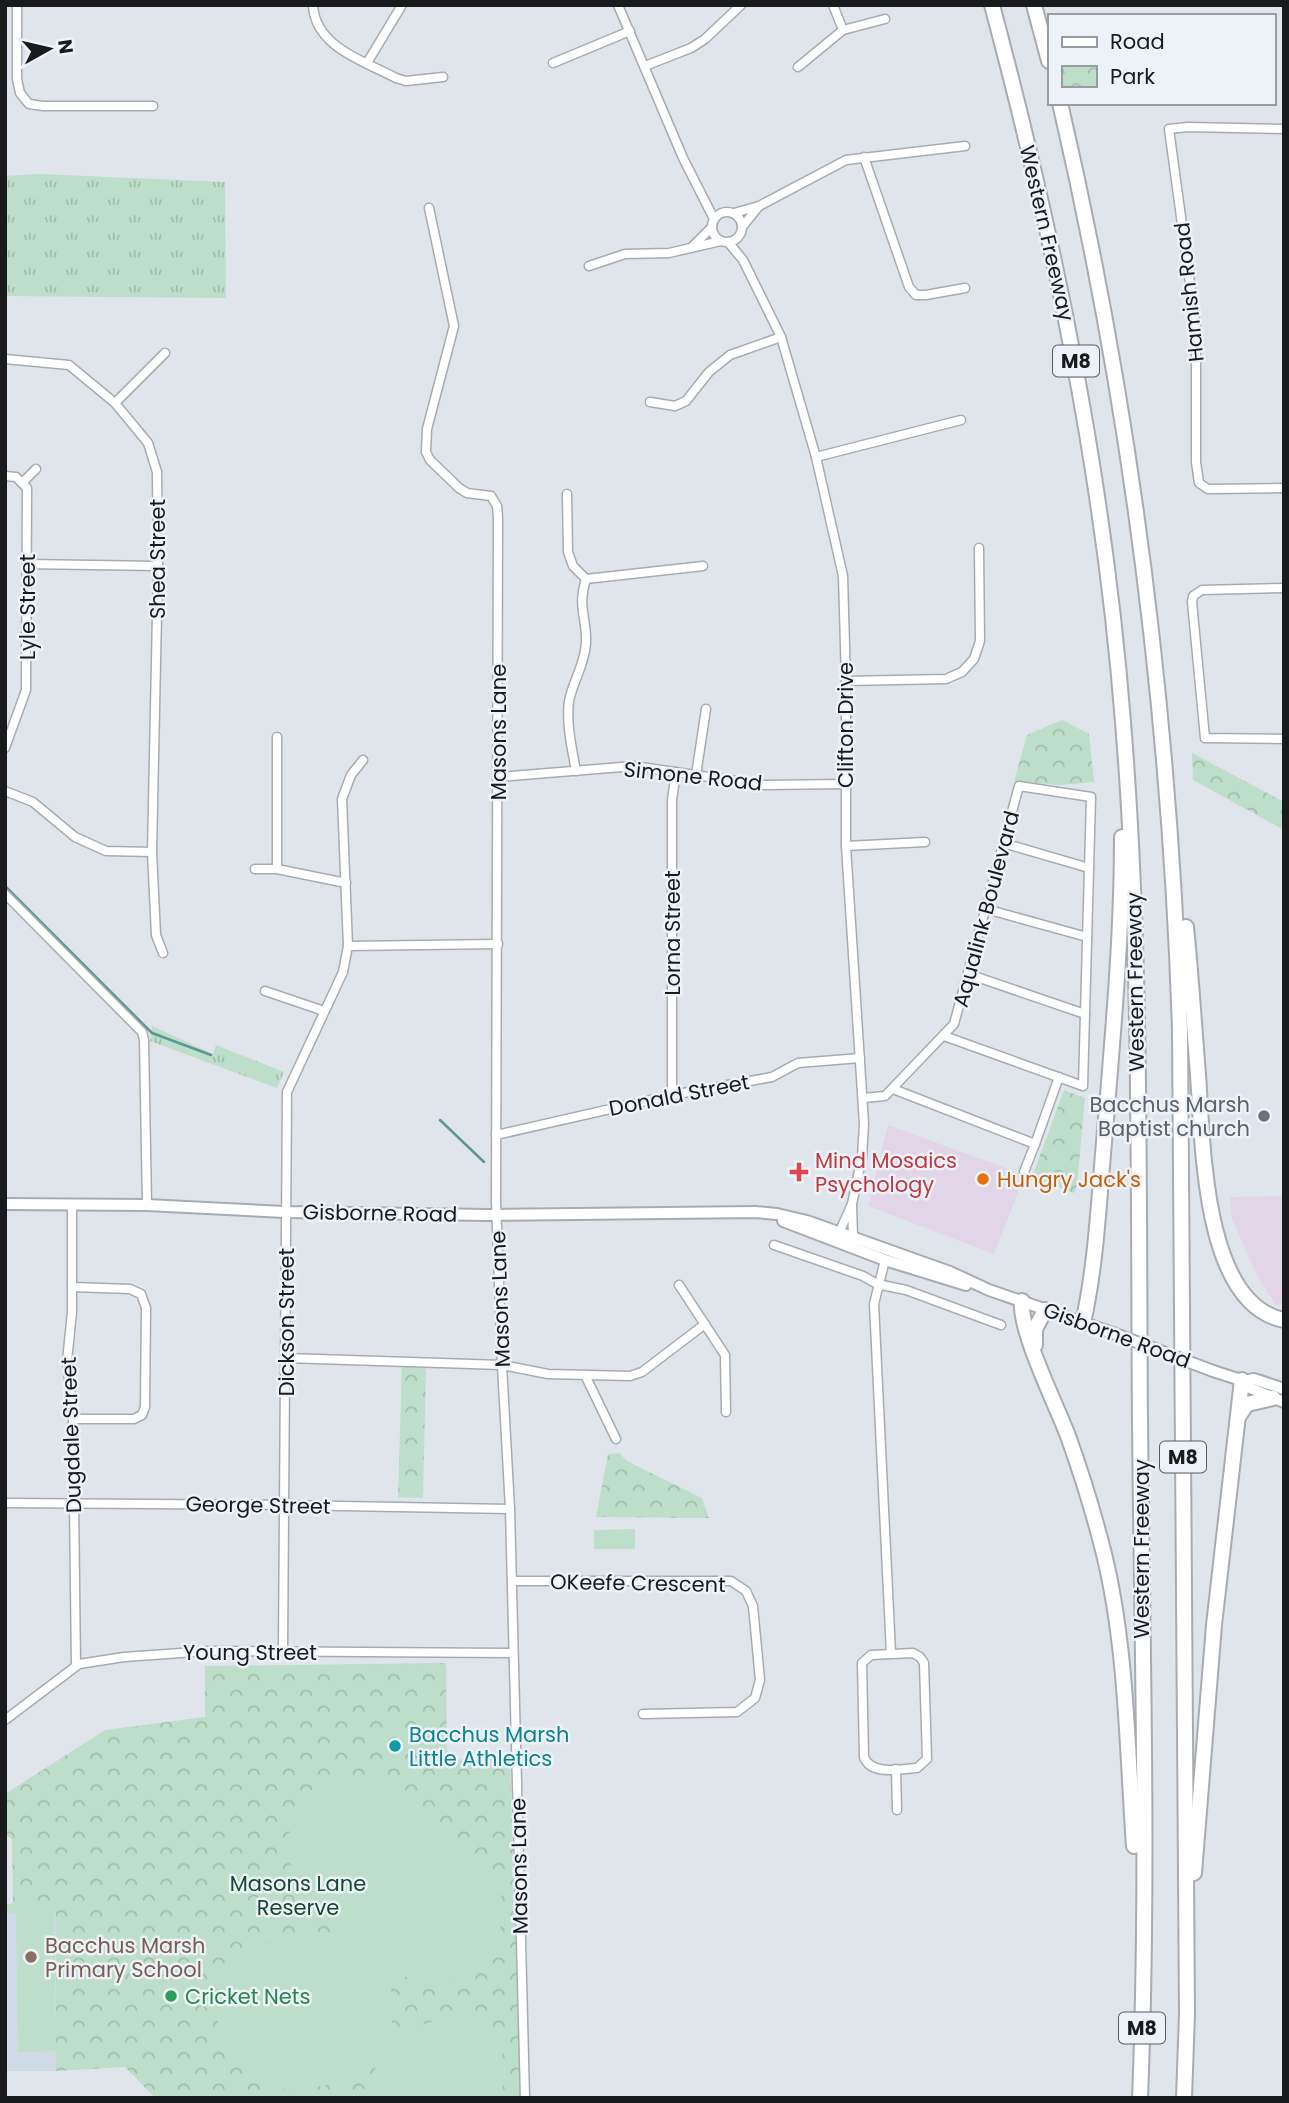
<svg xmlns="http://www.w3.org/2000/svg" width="1289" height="2103" viewBox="0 0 1289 2103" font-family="Poppins,sans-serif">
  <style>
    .commercial { fill: #e3d5e8 }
    .built { fill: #cfdae5 }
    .grass { fill: url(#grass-tufts) }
    .park { fill: url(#park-crowns) }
    .garden { fill: #bddeca }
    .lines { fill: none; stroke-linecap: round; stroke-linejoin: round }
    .stream { stroke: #5c9796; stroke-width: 2.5 }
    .minor-casing { stroke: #a7acb2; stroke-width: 11 }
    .secondary-casing { stroke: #a7acb2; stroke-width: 14 }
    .motorway-casing { stroke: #a7acb2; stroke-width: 18 }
    .minor { stroke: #fff; stroke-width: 8 }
    .secondary { stroke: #fff; stroke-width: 10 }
    .motorway { stroke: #fff; stroke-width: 14 }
    .secondary-bridge-casing { stroke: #a7acb2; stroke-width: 14; stroke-linecap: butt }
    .secondary-bridge { stroke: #fff; stroke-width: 10 }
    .worship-dot { fill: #6b7280; stroke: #edf2f8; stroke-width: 2.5 }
    .health-dot { fill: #e0444e; stroke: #edf2f8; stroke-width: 2.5 }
    .food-dot { fill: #e8710a; stroke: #edf2f8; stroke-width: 2.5 }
    .culture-dot { fill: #0f9aa8; stroke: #edf2f8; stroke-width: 2.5 }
    .education-dot { fill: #8d6e63; stroke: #edf2f8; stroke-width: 2.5 }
    .leisure-dot { fill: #2e9e5b; stroke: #edf2f8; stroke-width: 2.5 }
    .labels { text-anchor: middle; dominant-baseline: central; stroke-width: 5; stroke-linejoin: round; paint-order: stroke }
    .shield { fill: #edf2f8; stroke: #585b5e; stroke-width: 2 }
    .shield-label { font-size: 19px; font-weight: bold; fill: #181a1c }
    .street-label { font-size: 21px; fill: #181a1c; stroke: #edf2f8 }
    .worship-label { font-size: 21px; fill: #5b616d; stroke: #edf2f8; text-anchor: end }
    .health-label { font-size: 21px; fill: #be3a42; stroke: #edf2f8; text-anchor: start }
    .food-label { font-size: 21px; fill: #c56008; stroke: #edf2f8; text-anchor: start }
    .culture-label { font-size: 21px; fill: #0d838f; stroke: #edf2f8; text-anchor: start }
    .park-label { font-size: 21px; fill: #144b31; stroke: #edf2f8 }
    .education-label { font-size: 21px; fill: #785e54; stroke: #edf2f8; text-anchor: start }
    .leisure-label { font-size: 21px; fill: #27864d; stroke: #edf2f8; text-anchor: start }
  </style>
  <defs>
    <pattern id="grass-tufts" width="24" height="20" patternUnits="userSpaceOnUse" patternTransform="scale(1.75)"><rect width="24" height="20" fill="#bddeca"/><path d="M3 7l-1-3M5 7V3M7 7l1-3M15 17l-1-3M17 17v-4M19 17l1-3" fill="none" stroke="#a2bead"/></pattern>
    <pattern id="park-crowns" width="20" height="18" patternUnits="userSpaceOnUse" patternTransform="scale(1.75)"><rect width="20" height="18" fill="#bddeca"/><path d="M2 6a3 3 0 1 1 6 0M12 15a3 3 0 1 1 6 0" fill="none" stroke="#a2bead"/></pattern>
  </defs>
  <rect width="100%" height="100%" fill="#e0e5eb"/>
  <!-- commercial -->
  <g class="commercial">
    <path d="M888,1125l137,50 -31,79 -126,-48z"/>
    <path d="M1284,1196v109h-9l-19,-32 -24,-54 -2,-22z"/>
  </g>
  <!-- built -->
  <rect class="built" x="5" y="1913" width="51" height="158"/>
  <!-- grass -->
  <g class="grass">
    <path d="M39,174l186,8 1,116 -221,-2v-120z"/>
    <path d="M152,1026l61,28 3,-9 68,27 -7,16 -127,-47z"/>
  </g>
  <!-- park -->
  <g class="park">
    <path d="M1062,720l27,14 5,48 -34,3 -46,-4 13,-46z"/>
    <path d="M1192,753l92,49v28l-91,-50z"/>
    <path d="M1064,1090l21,8 -8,87 -3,8 -42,-16z"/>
    <path d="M402,1363l24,1 -3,134 -25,-1z"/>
    <path d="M619,1453l8,8 75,37 7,20 -113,-1 12,-63z"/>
    <path d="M446,1663l1,97 63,-3 11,341h-366l-30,-31 -69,4v-158h-51v-8l8,-2 -1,-64 -7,-4v-41l100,-64 100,-13v-51z"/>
  </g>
  <!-- garden -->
  <g class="garden">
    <path d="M635,1529v20h-41v-19z"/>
    <path d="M357,1777c6,1 14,2 20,5 15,6 115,91 121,103 13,32 0,59 -24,79 -7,6 -14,12 -22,15 -15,5 -32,6 -46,-2 -30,-16 -59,-50 -84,-73 -7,-6 -19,-14 -24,-22 -16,-26 -12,-80 18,-95 12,-6 27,-8 41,-10z"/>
    <path d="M54,1908l2,143 -38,1 -2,-143z"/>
    <path d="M314,1935c10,2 27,1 36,5 4,3 9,8 13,11 5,4 12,8 16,13 19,27 18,62 1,90 -18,29 -86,43 -117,31 -6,-2 -11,-9 -16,-13 -49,-46 -36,-104 25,-131 11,-5 29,-4 42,-6z"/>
    <path d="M187,1987l1,16 -33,2 -1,-17z"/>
    <path d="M461,2018l41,11 1,69h-141c5,-27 39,-65 65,-75 10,-3 23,-4 34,-5z"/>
  </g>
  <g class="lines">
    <!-- stream -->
    <g class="stream">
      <path d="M5,886l147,147 59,22"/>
      <path d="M440,1120l44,42"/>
    </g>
    <!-- minor casing -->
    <g class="minor-casing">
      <g id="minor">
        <path d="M17,5v74l3,14 9,11 14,2h110"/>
        <path d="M313,5c2,42 51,56 83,73l10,3 37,-4"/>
        <path d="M618,5l65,153 31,61"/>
        <path d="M833,5l10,25"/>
        <path d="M367,63l35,-58"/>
        <path d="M553,63l77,-32"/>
        <path d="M645,66l46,-18 14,-9 36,-34"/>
        <path d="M798,67l45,-37 42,-11"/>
        <path d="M1284,129l-96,-2 -19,2 27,198v135l3,21 9,6 76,-1"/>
        <path d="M864,157l45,130 7,8h10l39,-7"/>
        <path d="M429,208l25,118 -27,103 -1,23 4,8 29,28 8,5 24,3 6,10 1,11 -2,684 6,164 8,144 15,589"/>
        <circle cx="727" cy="227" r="15"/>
        <path d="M734,213l25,-7 87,-46 119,-14"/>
        <path d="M742,227l17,-21"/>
        <path d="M728,242l15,18 38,77 35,120 27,119 3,105v165l18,278 -2,33 -10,47 1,34"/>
        <path d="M693,246l19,-19"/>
        <path d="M589,266l36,-12 44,-1 52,-12"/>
        <path d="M5,359l64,6 46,38 33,40 9,29 1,94 -6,286 4,83 7,18"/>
        <path d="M650,402l25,4 11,-5 23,-29 21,-17 51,-18"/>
        <path d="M115,403l50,-50"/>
        <path d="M816,457l145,-37"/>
        <path d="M5,476l11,1 11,11 -1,202 -21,58"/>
        <path d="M22,483l14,-14"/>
        <path d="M567,494l1,58 5,14 13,13"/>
        <path d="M27,564l131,2"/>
        <path d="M1284,588l-82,2 -9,6 -1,6 13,136 79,1"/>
        <path d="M846,681l100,-2 16,-7 12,-13 6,-18 -1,-93"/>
        <path d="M576,771c-4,-22 -10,-47 -7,-70 4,-20 16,-37 17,-58 1,-26 -9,-35 0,-64l117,-13"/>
        <path d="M696,775l10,-66"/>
        <path d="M498,777l136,-11 130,19 81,-1"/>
        <path d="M5,791l28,11 42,35 31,14 46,1"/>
        <path d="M1003,843l86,25"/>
        <path d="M846,846l79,-4"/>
        <path d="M255,869h22l69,14"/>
        <path d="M277,869v-132"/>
        <path d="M5,894l137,138 2,8 3,165"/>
        <path d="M986,909l101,28"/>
        <path d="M348,946l150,-2"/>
        <path d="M968,974l117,40"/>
        <path d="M265,991l59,20"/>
        <path d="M893,1089l142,55 24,-67"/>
        <path d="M672,1095v-295l4,-28"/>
        <path d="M863,1098l22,-2 69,-72 65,-238 72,11 -8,289 -139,-50"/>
        <path d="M496,1135l176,-40 100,-18 26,-14 62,-5"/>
        <path d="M1024,1172l11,-28"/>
        <path d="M72,1205v107l-5,49 6,58 3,247"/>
        <path d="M839,1233l13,-29"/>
        <path d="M774,1245l89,31 14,8 29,6 95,35"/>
        <path d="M885,1260l-11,44 17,349"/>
        <path d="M679,1285l46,70 1,57"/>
        <path d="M72,1287l58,2 11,5 5,14 -1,99 -3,8 -8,4h-61"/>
        <path d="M286,1358l216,7 46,9 82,2 12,-4 63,-48"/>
        <path d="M585,1375l31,64"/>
        <path d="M5,1503l280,2 225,4"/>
        <path d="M512,1581h219l15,10 7,15 7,74 -5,18 -18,14 -94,2"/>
        <path d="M283,1651l4,-559 56,-120 5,-26 -6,-147 9,-24 12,-15"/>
        <path d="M913,1653l7,4 4,6 3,96 -10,9c-16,1 -46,8 -53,-11l-2,-94 9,-8z"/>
        <path d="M5,1720l74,-56 45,-7 85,-6 304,2"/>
        <path d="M896,1769l1,41"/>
      </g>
    </g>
    <!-- secondary casing -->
    <g class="secondary-casing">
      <g id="secondary">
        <path d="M5,1204l142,1 138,7 203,3 267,-3 22,2 30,7 143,51 39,18 124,43"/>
        <path d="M783,1221l102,39 81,25"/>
        <path d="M1213,1371l31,10 6,7 34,14"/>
        <path d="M1244,1381l10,-2 30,10"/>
      </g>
    </g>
    <!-- motorway casing -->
    <g class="motorway-casing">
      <g id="motorway">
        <path d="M992,5c63,236 112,474 131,717 19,232 15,466 17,699 2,225 9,451 0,677"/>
        <path d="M1034,5l15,56"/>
        <path d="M1060,103c71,305 110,614 120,927l7,984 -3,84"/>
        <path d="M1186,927c5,49 8,98 12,148 5,65 4,229 86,245"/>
        <path d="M1022,1301c-3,30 34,103 46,135 14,39 26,78 36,118 23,94 23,195 30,292"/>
        <path d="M1083,1323c14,-63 16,-128 22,-192 8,-98 17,-195 17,-294"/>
        <path d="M1035,1345v-16l10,-19"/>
        <path d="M1238,1417l9,-13 26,-6"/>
        <path d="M1194,1873l20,-248 28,-245"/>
      </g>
    </g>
    <!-- minor -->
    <use href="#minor" class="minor"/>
    <!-- secondary -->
    <use href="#secondary" class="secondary"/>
    <!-- motorway -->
    <use href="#motorway" class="motorway"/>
    <!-- secondary-bridge casing -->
    <g class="secondary-bridge-casing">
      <path id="secondary-bridge" d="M1113,1333l100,38"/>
    </g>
    <!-- secondary-bridge -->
    <use href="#secondary-bridge" class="secondary-bridge"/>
  </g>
  <!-- markers -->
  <circle class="worship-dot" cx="1264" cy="1116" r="7"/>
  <path class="health-dot" d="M795.5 1161.5h7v7h7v7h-7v7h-7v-7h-7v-7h7z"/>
  <circle class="food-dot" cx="983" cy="1179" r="7"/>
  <circle class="culture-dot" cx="395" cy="1746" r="7"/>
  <circle class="education-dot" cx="31" cy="1957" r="7"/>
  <circle class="leisure-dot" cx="171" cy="1996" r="7"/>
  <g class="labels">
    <!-- shield labels -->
    <g class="shield">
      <rect x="1053" y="345.5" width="46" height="31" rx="5"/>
      <rect x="1160" y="1441.5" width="46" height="31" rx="5"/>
      <rect x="1119" y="2012.5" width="46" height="31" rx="5"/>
    </g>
    <g class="shield-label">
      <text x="1076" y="361">M8</text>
      <text x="1183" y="1457">M8</text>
      <text x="1142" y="2028">M8</text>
    </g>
    <!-- street labels -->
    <g class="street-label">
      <text transform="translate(1047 233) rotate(77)">Western Freeway</text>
      <text transform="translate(1189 292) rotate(-96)">Hamish Road</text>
      <text transform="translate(157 559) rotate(-90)">Shea Street</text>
      <text transform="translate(27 607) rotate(-90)">Lyle Street</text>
      <text transform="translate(845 725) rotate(-90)">Clifton Drive</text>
      <text transform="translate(498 732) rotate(-90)">Masons Lane</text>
      <text transform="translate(693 776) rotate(6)">Simone Road</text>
      <text transform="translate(986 909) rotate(-75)">Aqualink Boulevard</text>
      <text transform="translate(672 933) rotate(-90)">Lorna Street</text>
      <text transform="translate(1135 982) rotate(-91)">Western Freeway</text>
      <text transform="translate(679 1095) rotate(-11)">Donald Street</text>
      <text transform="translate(380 1213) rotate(1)">Gisborne Road</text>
      <text transform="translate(500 1299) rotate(-92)">Masons Lane</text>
      <text transform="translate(286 1322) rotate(-90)">Dickson Street</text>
      <text transform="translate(1117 1335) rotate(20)">Gisborne Road</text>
      <text transform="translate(71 1435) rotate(-92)">Dugdale Street</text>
      <text transform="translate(258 1505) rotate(1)">George Street</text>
      <text transform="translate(1141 1549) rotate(-90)">Western Freeway</text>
      <text transform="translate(638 1583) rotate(1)">OKeefe Crescent</text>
      <text x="250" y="1652">Young Street</text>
      <text transform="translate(519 1866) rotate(-91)">Masons Lane</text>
    </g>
    <!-- worship labels -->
    <g class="worship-label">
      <text x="1250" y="1104">Bacchus Marsh<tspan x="1250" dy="24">Baptist church</tspan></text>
    </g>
    <!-- health labels -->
    <g class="health-label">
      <text x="815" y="1160">Mind Mosaics<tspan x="815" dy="24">Psychology</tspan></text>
    </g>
    <!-- food labels -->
    <g class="food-label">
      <text x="997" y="1179">Hungry Jack's</text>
    </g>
    <!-- culture labels -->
    <g class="culture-label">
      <text x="409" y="1734">Bacchus Marsh<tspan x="409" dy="24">Little Athletics</tspan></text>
    </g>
    <!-- park labels -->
    <g class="park-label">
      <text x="298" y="1883">Masons Lane<tspan x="298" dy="24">Reserve</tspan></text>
    </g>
    <!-- education labels -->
    <g class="education-label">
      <text x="45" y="1945">Bacchus Marsh<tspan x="45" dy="24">Primary School</tspan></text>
    </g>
    <!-- leisure labels -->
    <g class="leisure-label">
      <text x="185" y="1996">Cricket Nets</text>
    </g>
  </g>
  <!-- border -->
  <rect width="1289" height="2103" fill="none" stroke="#181a1c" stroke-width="14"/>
  <!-- legend -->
  <rect x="1048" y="14" width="228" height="91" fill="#edf2f8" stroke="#989ca0" stroke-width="2"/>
  <rect x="1062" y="37" width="35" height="10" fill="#ffffff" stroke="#989ca0" stroke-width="2"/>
  <text x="1110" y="49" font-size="21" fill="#181a1c">Road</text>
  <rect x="1062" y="66" width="35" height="21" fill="url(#park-crowns)" stroke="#989ca0" stroke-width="2"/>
  <text x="1110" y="84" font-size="21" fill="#181a1c">Park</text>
  <!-- north arrow -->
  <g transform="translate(49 49) rotate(82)" stroke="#edf2f8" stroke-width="5" paint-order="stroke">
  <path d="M0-5L12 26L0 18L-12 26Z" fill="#181a1c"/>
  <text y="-10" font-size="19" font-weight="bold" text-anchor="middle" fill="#181a1c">N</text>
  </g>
</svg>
